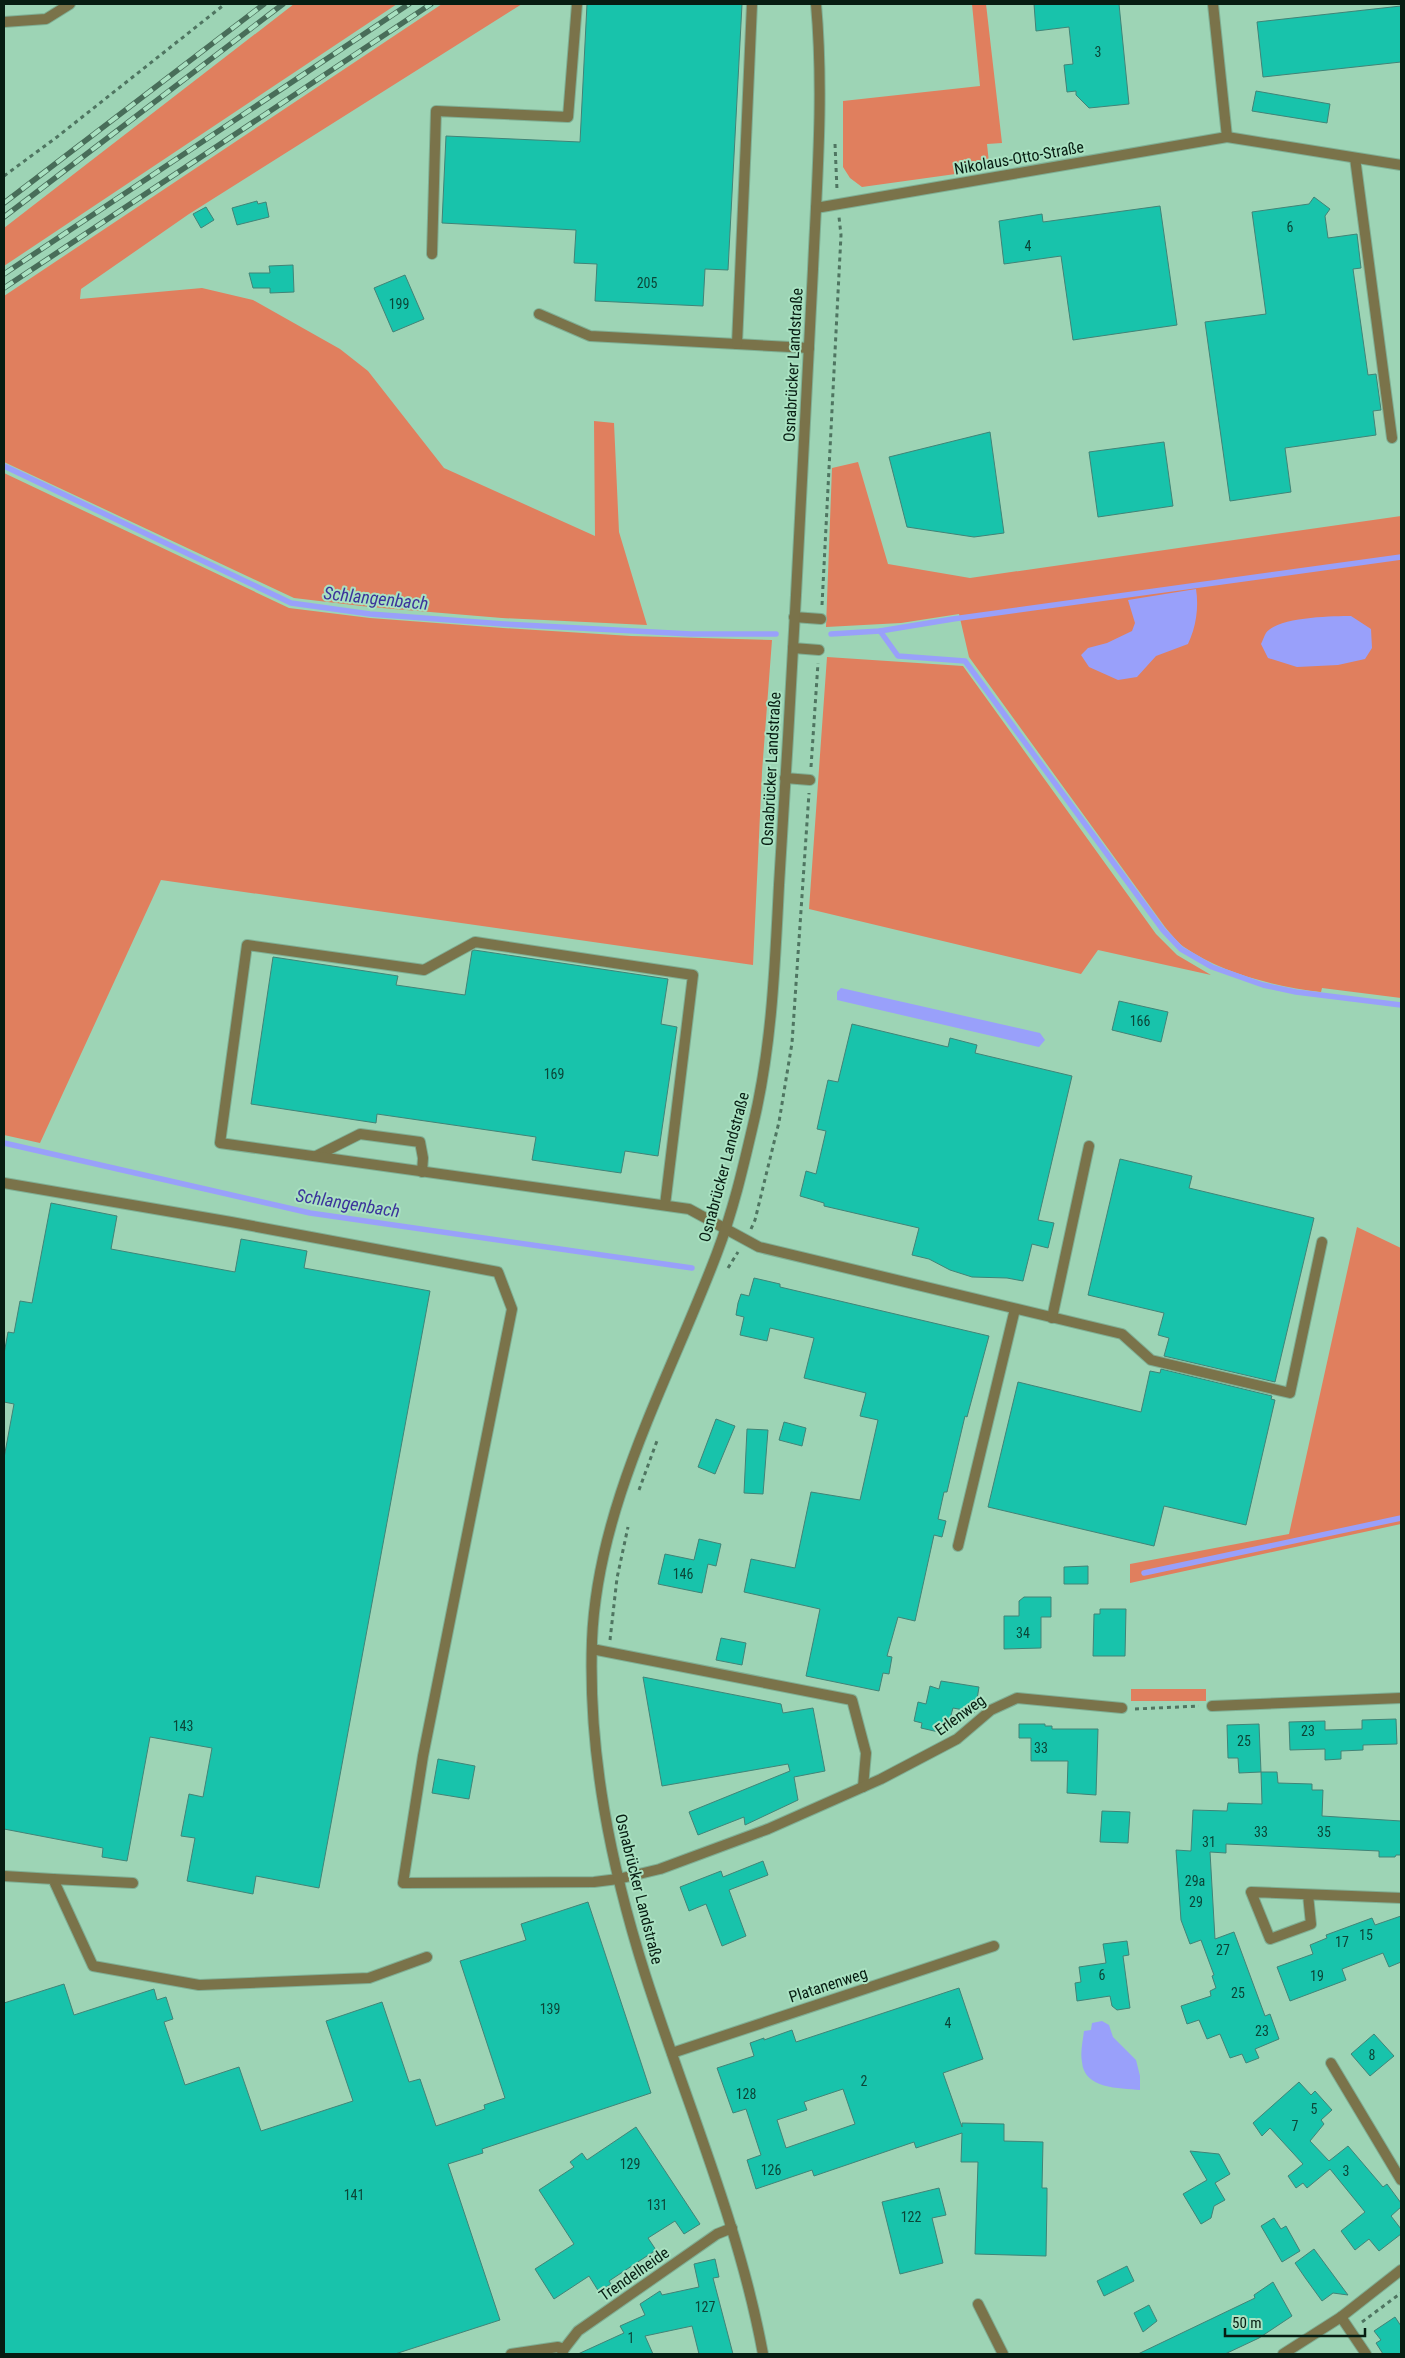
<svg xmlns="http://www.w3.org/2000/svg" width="1405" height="2358" viewBox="0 0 1405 2358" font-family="'Roboto Condensed',sans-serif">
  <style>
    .green { fill: #e07f5e }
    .water { fill: #99a0fa }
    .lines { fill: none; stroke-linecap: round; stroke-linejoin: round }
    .stream { stroke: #99a0fa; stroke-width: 5.5 }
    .building { fill: #18c3ab; stroke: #418477; fill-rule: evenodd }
    .service-casing { stroke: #7faf94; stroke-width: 12 }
    .minor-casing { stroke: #7faf94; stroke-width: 12 }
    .tertiary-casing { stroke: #7faf94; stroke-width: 12 }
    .path { stroke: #4f7561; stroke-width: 3; stroke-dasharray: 4 4; stroke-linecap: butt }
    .service { stroke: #7a734a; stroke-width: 10 }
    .minor { stroke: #7a734a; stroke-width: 10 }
    .tertiary { stroke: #7a734a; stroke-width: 10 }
    .rail-casing { stroke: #486d59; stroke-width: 5.5 }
    .rail { stroke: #a9e1c1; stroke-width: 4; stroke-dasharray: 11; stroke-linecap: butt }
    .labels { text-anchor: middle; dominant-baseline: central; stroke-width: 4; stroke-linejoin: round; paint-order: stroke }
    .number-label { font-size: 14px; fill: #0b4638 }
    .street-label { font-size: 16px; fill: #071d12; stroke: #a9e1c1 }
    .water-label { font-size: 18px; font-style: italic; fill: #3c349b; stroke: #a9e1c1 }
  </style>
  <rect width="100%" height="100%" fill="#9dd4b5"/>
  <!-- green -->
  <g class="green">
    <path d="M294,4h103l-393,262v-38z"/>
    <path d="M442,4h80l-333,210 -108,75 -1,10 122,-11 51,12 87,49 28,22 76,97 151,68 -1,-115 20,2 5,109 28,93 -145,-7 -132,-11 -76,-9 -290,-136v-166z"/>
    <path d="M972,4h14l16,139 -15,1 2,19 -12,8 -115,16 -12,-9 -7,-11v-66l137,-15z"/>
    <path d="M858,462l30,102 82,14 431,-62v482l-79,-10 -1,4c-44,-5 -100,-19 -137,-45 -7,-5 -13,-13 -19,-20l-196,-270 -10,-43 -58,9 -75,4 6,-159z"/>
    <path d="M4,473l285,135 81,10 133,10 128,8 141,4 -10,132 -9,193 -592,-85 -121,263 -36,-8z"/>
    <path d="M827,657l136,9 193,268 21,21 34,20 -113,-25 -17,24 -272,-65z"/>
    <path d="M1357,1227l44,21v276l-271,59v-19l159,-30z"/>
    <rect x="1131" y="1689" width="75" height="12"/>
  </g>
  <!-- water -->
  <g class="water">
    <path d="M1196,589c3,19 0,38 -8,55l-32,12 -19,21 -19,3 -29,-13 -8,-12 7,-7 19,-5 25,-12 3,-8 -7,-23z"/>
    <path d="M1351,616l20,13 1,19 -7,11 -27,6 -41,2 -29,-9 -7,-14c2,-4 3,-8 5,-11 11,-16 67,-17 85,-17z"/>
    <path d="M841,988l199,45 5,7 -6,7 -202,-47v-8z"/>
    <path d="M1102,2021l7,4 4,12 23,23 4,16v14c-21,-2 -56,-1 -58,-28 -2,-10 1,-22 2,-31l7,-1 1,-7z"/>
  </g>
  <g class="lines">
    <!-- stream -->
    <g class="stream">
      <path d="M4,466l287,137 79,11 134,10 187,10h85"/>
      <path d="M880,631l18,25 67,5 198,269 18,19 31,18 51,18 33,7 105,13"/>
      <path d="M831,634l49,-3 73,-12 448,-62"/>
      <path d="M4,1143l306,70 382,55"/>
      <path d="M1144,1573l257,-55"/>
    </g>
  </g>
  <!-- building -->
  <g class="building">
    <path d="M587,4h155l-14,266 -23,-1 -2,37 -108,-5 2,-37 -23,-1 2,-33 -134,-7 4,-87 134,6z"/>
    <path d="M1034,4h85l10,100 -40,4 -13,-13v-4l-9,1 -3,-27 9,-1 -4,-37 -33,4z"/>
    <path d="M1401,6v56l-138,15 -6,-55z"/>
    <path d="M1256,91l74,13 -3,19 -75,-12z"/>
    <path d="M1314,197l16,12 -5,7 3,22 29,-4 4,34 -8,1 15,106 8,-1 5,36 -8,1 3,24 -91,13 6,44 -61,9 -25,-179 61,-8 -14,-102 57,-8z"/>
    <path d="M257,201l1,3 8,-2 3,15 -32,8 -5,-17z"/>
    <path d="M1160,206l17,119 -104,15 -12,-84 -57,8 -5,-43 43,-7 1,8z"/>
    <path d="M206,207l8,13 -13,8 -8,-14z"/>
    <path d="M293,265l1,27 -24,1v-5h-17l-4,-15h21l-1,-7z"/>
    <path d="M405,275l19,44 -31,13 -19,-44z"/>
    <path d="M990,432l14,101 -30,4 -67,-10 -18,-70z"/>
    <path d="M1164,442l9,64 -75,11 -9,-65z"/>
    <path d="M474,950l194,29 -7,45 16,3 -19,129 -33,-5 -4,22 -89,-13 4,-23 -159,-23 -1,9 -125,-19 22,-147 125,19 -2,9 69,10 7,-44z"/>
    <path d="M1119,1001l49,11 -7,30 -49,-12z"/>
    <path d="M852,1024l96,23 2,-9 27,7 -2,8 97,23 -34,144 16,3 -6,25 -16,-4 -9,37 -16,-3 -35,-1 -22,-7 -21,-11 -17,-4 7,-27 -95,-22v-3l-24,-7 6,-25 10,3 10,-43 -9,-2 11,-49 10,2z"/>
    <path d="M1120,1159l72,17 -3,12 125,30 -39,164 -111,-26 5,-18 -11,-3 6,-22 -76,-18z"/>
    <path d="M51,1203l66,13 -6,33 124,23 6,-33 66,12 -3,17 126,23 -111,597 -63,-12 -3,18 -66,-13 8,-43 -14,-2 8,-42 14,3 9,-49 -62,-11 -23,124 -25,-4 1,-9 -99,-19v-371l10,-54 -10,-2v-48l4,-22 6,1 6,-32 12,2z"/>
    <path d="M754,1278l26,6v3l209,49 -22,81 -2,-1 -18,76h-3l-6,27 8,2 -4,16 -8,-2 -19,86 -17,-4 -11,39 5,1 -3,17 -6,-1 -4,18 -73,-15 14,-67 -76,-17 7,-33 44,9 16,-76 49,8 18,-80 -18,-4 6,-23 -62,-15 10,-40 -44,-10 -3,13 -27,-6 4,-18 -8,-2 2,-12 3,-9 8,2z"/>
    <path d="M1161,1369l111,27 -1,3 4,1 -29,125 -82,-19 -10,40 -166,-39 30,-125 123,30 9,-41 10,2z"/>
    <path d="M716,1419l19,7 -20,48 -17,-7z"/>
    <path d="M784,1422l22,6 -4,18 -23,-6z"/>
    <path d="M747,1429l21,1 -5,64 -19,-1z"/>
    <path d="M699,1539l22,5 -5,22 -8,-2 -6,29 -44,-9 7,-30 29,6z"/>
    <path d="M1088,1566v18h-24v-17z"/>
    <path d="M1024,1597h27v20h-10v31l-37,1v-33h15v-15z"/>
    <path d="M1100,1609h26l-1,47h-32l1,-42h6z"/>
    <path d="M721,1638l25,5 -4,22 -26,-5z"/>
    <path d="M643,1677l138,27 2,9 30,-5 12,63 -31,6 4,23 -53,25 -1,-8 -46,18 -9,-23 101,-41 -2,-7 -126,22z"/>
    <path d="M941,1681l38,6 -4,25 -22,-4 -4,14h-3l-3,11 -22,-5 1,-5 -8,-2 4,-19 8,2 4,-18 9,3z"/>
    <path d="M1396,1719l1,25 -34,1v5l-22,1v8l-16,1v-11l-35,1 -1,-28 36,-1v9l37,-1v-9z"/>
    <path d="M1019,1724h26v2h7v3h46l-2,66 -29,-2 1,-32h-37v-23h-12z"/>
    <path d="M1259,1724l2,48h16l1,11 34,1v6h11l-1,26 79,5v34h-5l-1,2h-16v-6l-153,-7v9l-16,-1 5,87 19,-7 31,84 5,-2 9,25 -24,10 4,9 -13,5 -4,-9 -12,4 -10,-24 -13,5 -8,-19 -12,4 -6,-18 30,-10 -1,-5 6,-3 -4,-12 2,-1 -13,-35 -11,4 -9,-24 -5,-70 15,1 2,-41 34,1 1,-8 34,1 -1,-32 -22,1 -1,-15h-10l-1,-33z"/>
    <path d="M438,1759l37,7 -6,33 -37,-6z"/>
    <path d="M1102,1811l28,1 -2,31 -28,-1z"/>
    <path d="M763,1861l5,14 -39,15 17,46 -24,10 -16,-42 -17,7 -9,-24 41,-16 2,6z"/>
    <path d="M588,1902l63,191 -169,56 1,4 -35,11 52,156 -105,34h-391v-351l60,-19 10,31 80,-26 3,11 9,-3 7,22 -9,3 21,63 54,-18 22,64 92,-30 -27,-80 56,-19 27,80 11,-3 16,47 49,-17 -1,-4 21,-7 -45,-137 66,-21 -5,-16z"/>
    <path d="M1401,1916v46l-12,5 -6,-14 -41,16 4,11 -56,21 -13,-34 36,-13 -3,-9 17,-7 -1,-3 46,-17 3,7z"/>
    <path d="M1127,1941l2,14 -6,1 7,52 -13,2 -5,-4 -2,-10 -33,5 -2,-18 6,-1 -2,-15 27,-4 -3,-19z"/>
    <path d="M959,1988l24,71 -40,14 19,54v-4l42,1v17l39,1 -1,46h5v11l-1,57 -71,-2 3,-92h-17l1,-29 -46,15 -2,-6 -100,34 -2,-6 -56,19 -9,-29 14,-5 -15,-46 -13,4 -16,-45 37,-12 -4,-13 14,-5v2l28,-10 4,12zM843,2089l12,35 -69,24 -9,-28 30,-10 -3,-8z"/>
    <path d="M1374,2034l20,22 -24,20 -19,-22z"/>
    <path d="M1299,2082l12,13 4,-4 17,19 -11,10 3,4 -14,17 19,20 19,-15 35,41 4,-3 14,19v4l-10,9 10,13v5l-22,17 -10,-12 -14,11 -14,-19 24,-19 -35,-43 -23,19 -4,-5 -7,5 -8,-12 15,-12 -33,-36 -8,8 -9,-13z"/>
    <path d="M636,2127l64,97 -16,10 -9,-13 -27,17 8,12 -47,31 2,3 -12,8 -10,-16 -35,23 -19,-30 39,-25 -35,-54 35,-23 -4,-5 12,-9 5,7z"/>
    <path d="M1190,2151l29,3 11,20 -15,9 10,17 -11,6 -3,12 -10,6 -18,-30 24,-14z"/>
    <path d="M939,2188l7,27 -14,3 11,45 -43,11 -18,-72z"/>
    <path d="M1274,2218l7,11 5,-3 14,25 -18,11 -21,-36z"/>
    <path d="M1314,2249l34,46 -15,-2 -11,8 -16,-22 -11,-16z"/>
    <path d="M715,2259l4,18 -6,1 20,76h-34l-7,-28 -47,10 8,18h-75l46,-21 -4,-7 25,-11 -5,-11 20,-13 2,4 37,-8 -5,-23z"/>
    <path d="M1127,2266l7,15 -30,15 -7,-15z"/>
    <path d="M1273,2282l19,34 -33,22 -34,16h-87l117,-56 -1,-3z"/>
    <path d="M1149,2305l8,16 -14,11 -9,-19z"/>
    <path d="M1395,2317l6,9v28h-18l-7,-11 5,-3 -7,-9z"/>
  </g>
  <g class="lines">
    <!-- service casing -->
    <g class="service-casing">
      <g id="service">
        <path d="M4,22l42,-3 24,-15"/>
        <path d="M1355,158l37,280"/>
        <path d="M432,254l4,-143 132,6 9,-113"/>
        <path d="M539,314l51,22 219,12"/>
        <path d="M737,344l15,-340"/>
        <path d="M794,617l27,2"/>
        <path d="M793,648l26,2"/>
        <path d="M785,778l25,2"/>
        <path d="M316,1156l44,-22 60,8 3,16 -1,14"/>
        <path d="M4,1183l227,39 267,50 14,37 -89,447 -20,127 191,-1 24,-3"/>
        <path d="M665,1205l28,-230 -218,-33 -51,28 -177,-25 -27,198 469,66 70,38 363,87 29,26 139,33 32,-151"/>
        <path d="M1052,1318l37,-172"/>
        <path d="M958,1546l57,-237"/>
        <path d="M592,1649l260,51 14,53 -3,34"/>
        <path d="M4,1876l49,3 40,87 106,19 170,-7 58,-21"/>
        <path d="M53,1879l80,4"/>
        <path d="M978,2304l25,50"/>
        <path d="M511,2354l47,-7 6,2"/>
      </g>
    </g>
    <!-- minor casing -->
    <g class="minor-casing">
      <g id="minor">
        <path d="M1213,4l14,133"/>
        <path d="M816,208l411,-71 174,28"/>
        <path d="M1212,1706l189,-8"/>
        <path d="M618,1879l42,-10 108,-40 113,-50 76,-40 34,-29 26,-12 105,10"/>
        <path d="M1308,1895l3,29 -41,15 -19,-47 150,6"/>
        <path d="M672,2053l322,-107"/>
        <path d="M1331,2063l70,117"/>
        <path d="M1341,2317l25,37"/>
        <path d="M562,2354l2,-5 14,-18 139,-97 15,-6"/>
      </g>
    </g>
    <!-- tertiary casing -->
    <g class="tertiary-casing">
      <g id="tertiary">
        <path d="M763,2354c-24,-131 -78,-254 -118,-380 -34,-108 -57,-219 -53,-333 5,-136 78,-263 125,-388 16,-42 26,-85 36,-128 19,-78 22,-161 26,-240 6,-97 12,-193 17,-290 5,-108 11,-217 17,-326 4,-88 11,-177 3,-265"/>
        <path d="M1283,2354l58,-37 60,-47"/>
      </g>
    </g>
    <!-- path -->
    <g class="path">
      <path d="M835,144l2,46"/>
      <path d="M4,176l53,-39 168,-133"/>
      <path d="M822,605l19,-370 -2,-18"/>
      <path d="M811,767l7,-104"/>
      <path d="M751,1229l4,-9 24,-98 13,-79 17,-250"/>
      <path d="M728,1268l10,-16"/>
      <path d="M639,1490l19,-52"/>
      <path d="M610,1640l7,-62 11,-51"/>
      <path d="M1135,1709l64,-3"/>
      <path d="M1362,2322l39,-29"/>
    </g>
    <!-- service -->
    <use href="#service" class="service"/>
    <!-- minor -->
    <use href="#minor" class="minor"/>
    <!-- tertiary -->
    <use href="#tertiary" class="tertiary"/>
    <!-- rail casing -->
    <g class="rail-casing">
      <g id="rail">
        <path d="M4,203l260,-199"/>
        <path d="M4,217l279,-213"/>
        <path d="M4,274l405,-270"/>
        <path d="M4,288l427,-284"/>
      </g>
    </g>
    <!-- rail -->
    <use href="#rail" class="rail"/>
  </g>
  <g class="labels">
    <!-- number labels -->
    <g class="number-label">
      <text x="1098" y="52">3</text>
      <text x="1290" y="227">6</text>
      <text x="1028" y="246">4</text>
      <text x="647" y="283">205</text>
      <text x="399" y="304">199</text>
      <text x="1140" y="1021">166</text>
      <text x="554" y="1074">169</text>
      <text x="683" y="1574">146</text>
      <text x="1023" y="1633">34</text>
      <text x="183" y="1726">143</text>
      <text x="1308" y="1731">23</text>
      <text x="1244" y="1741">25</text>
      <text x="1041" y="1748">33</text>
      <text x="1261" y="1832">33</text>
      <text x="1324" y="1832">35</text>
      <text x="1209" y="1842">31</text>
      <text x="1195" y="1881">29a</text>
      <text x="1196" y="1902">29</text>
      <text x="1366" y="1935">15</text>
      <text x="1342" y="1942">17</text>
      <text x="1223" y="1950">27</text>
      <text x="1102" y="1975">6</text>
      <text x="1317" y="1976">19</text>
      <text x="1238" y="1993">25</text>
      <text x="550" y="2009">139</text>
      <text x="948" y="2023">4</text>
      <text x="1262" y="2031">23</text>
      <text x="1372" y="2055">8</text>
      <text x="864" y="2081">2</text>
      <text x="746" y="2094">128</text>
      <text x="1314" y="2109">5</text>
      <text x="1295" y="2126">7</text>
      <text x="630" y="2164">129</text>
      <text x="771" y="2170">126</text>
      <text x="1346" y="2171">3</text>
      <text x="354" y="2195">141</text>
      <text x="657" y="2205">131</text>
      <text x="911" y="2217">122</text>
      <text x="705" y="2307">127</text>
      <text x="631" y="2338">1</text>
    </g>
    <!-- street labels -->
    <g class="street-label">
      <text transform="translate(1019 158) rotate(-10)">Nikolaus-Otto-Straße</text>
      <text transform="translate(793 365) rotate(-87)">Osnabrücker Landstraße</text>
      <text transform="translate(771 769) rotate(-87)">Osnabrücker Landstraße</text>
      <text transform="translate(724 1167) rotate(-75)">Osnabrücker Landstraße</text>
      <text transform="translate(960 1715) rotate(-36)">Erlenweg</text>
      <text transform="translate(639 1889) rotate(76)">Osnabrücker Landstraße</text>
      <text transform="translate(828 1985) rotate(-18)">Platanenweg</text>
      <text transform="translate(634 2274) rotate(-35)">Trendelheide</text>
    </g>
    <!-- water labels -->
    <g class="water-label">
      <text transform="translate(376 598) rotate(6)">Schlangenbach</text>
      <text transform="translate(348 1203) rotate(9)">Schlangenbach</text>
    </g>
  </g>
  <!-- border -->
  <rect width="1405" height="2358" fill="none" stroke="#071d12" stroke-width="10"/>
  <!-- scale -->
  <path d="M1225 2328v8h140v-8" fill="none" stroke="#071d12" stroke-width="2.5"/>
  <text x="1232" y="2328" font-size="15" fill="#071d12" stroke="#a9e1c1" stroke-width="4" paint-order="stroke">50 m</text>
</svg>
